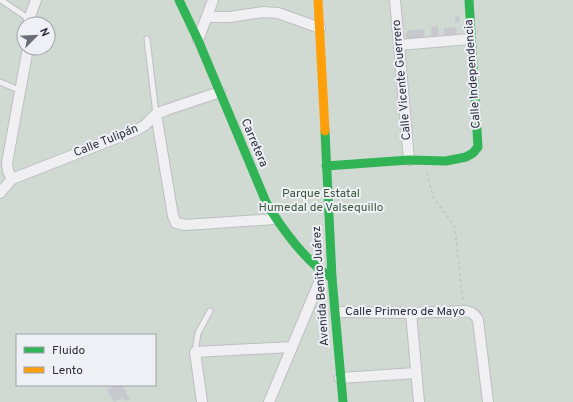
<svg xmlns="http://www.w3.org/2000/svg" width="573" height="402" viewBox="0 0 573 402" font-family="Overpass,sans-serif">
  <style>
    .green { fill: #d0d9d2; fill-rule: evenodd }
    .building { fill: #c8c9ce }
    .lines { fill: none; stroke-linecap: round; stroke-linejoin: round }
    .lane-casing { stroke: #bebfc2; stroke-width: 7 }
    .street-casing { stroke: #bebfc2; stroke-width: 12 }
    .path { stroke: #c3c3c9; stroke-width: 1.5; stroke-dasharray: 3 3; stroke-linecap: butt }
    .lane { stroke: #f0f0f3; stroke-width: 5 }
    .street { stroke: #f0f0f3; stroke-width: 10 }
    .fast { stroke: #30b455; stroke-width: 9 }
    .slow { stroke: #ff9f0a; stroke-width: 9 }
    .labels { text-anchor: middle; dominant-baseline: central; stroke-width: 4; stroke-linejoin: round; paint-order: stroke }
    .street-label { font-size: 12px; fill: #2a2d3d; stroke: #eff0f5 }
    .park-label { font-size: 12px; fill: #385839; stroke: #eff0f5 }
  </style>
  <rect width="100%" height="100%" fill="#e1e2e6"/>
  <!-- green -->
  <path class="green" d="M0,0h573v402h-573zM24,24h24v24h-24zM17,335h138v50h-138z"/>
  <!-- building -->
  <g class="building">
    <path d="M459,15l1,7h-5v-6z"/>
    <path d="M438,26l1,11 -7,3 -1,-13z"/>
    <path d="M456,27l1,13 -16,1 -1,-6h4v-7z"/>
    <path d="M424,29l1,13 -17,2 -3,-11h2v-2z"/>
    <path d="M115,385h7l8,14 -5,2 -2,-3 -9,4 -7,-12z"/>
  </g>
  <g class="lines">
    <!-- lane casing -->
    <g class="lane-casing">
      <g id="lane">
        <path d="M1,0l28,19"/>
        <path d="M147,39l9,75"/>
        <path d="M0,82l19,8"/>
        <path d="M195,352l3,-19 12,-22"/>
      </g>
    </g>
    <!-- street casing -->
    <g class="street-casing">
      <g id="street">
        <path d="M395,0l14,160"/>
        <path d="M207,17h23l33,-5 15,1 42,15"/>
        <path d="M29,24v-5l7,-19"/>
        <path d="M198,40l15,-40"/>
        <path d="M399,45l71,-6"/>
        <path d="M156,114l17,102 3,7 9,2 90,-6"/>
        <path d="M12,179l-4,-8 -1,-8 21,-115"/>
        <path d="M0,193l12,-14 125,-49 8,-5 11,-11 10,-4 54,-18"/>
        <path d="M335,312l76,1 53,-2c7,1 10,2 14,9l10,82"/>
        <path d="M411,313l8,89"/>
        <path d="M340,378l76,-5"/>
        <path d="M202,402l-7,-50 97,-5"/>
        <path d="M269,402l54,-129"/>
      </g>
    </g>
    <!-- path -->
    <path class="path" d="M427,173l6,24 20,27 2,5 8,72"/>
    <!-- lane -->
    <use href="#lane" class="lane"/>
    <!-- street -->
    <use href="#street" class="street"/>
    <!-- fast -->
    <g class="fast">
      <path d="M179,0l19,40 68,162c15,26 41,61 66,76"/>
      <path d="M325,131l7,147 11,124"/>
      <path d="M326,166l83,-6 37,1 20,-4 7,-4 5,-6 -9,-147"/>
    </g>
    <!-- slow -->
    <path class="slow" d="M318,0l7,131"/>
  </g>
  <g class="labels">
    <!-- street labels -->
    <g class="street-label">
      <text transform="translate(473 74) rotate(-94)">Calle Independencia</text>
      <text transform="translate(402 80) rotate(-95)">Calle Vicente Guerrero</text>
      <text transform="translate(106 141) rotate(-22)">Calle Tulipán</text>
      <text transform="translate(254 143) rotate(67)">Carretera</text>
      <text transform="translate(321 286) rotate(-94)">Avenida Benito Juárez</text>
      <text x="405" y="312">Calle Primero de Mayo</text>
    </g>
    <!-- park labels -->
    <g class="park-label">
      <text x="321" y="194">Parque Estatal<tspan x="321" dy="14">Humedal de Valsequillo</tspan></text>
    </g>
  </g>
  <!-- legend -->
  <rect x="16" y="334" width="140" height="52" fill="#eff0f5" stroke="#a0a2ab"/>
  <rect x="24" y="347" width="20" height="6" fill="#30b455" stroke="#a0a2ab"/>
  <text x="52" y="354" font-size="12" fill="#2a2d3d">Fluido</text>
  <rect x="24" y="367" width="20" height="6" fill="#ff9f0a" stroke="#a0a2ab"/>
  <text x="52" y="374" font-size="12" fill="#2a2d3d">Lento</text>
  <!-- north arrow -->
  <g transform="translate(36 36) rotate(66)"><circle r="19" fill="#eff0f5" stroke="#a0a2ab"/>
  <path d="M0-3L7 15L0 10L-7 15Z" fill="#6a6c78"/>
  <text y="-6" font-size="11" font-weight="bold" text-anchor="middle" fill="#2a2d3d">N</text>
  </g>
</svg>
